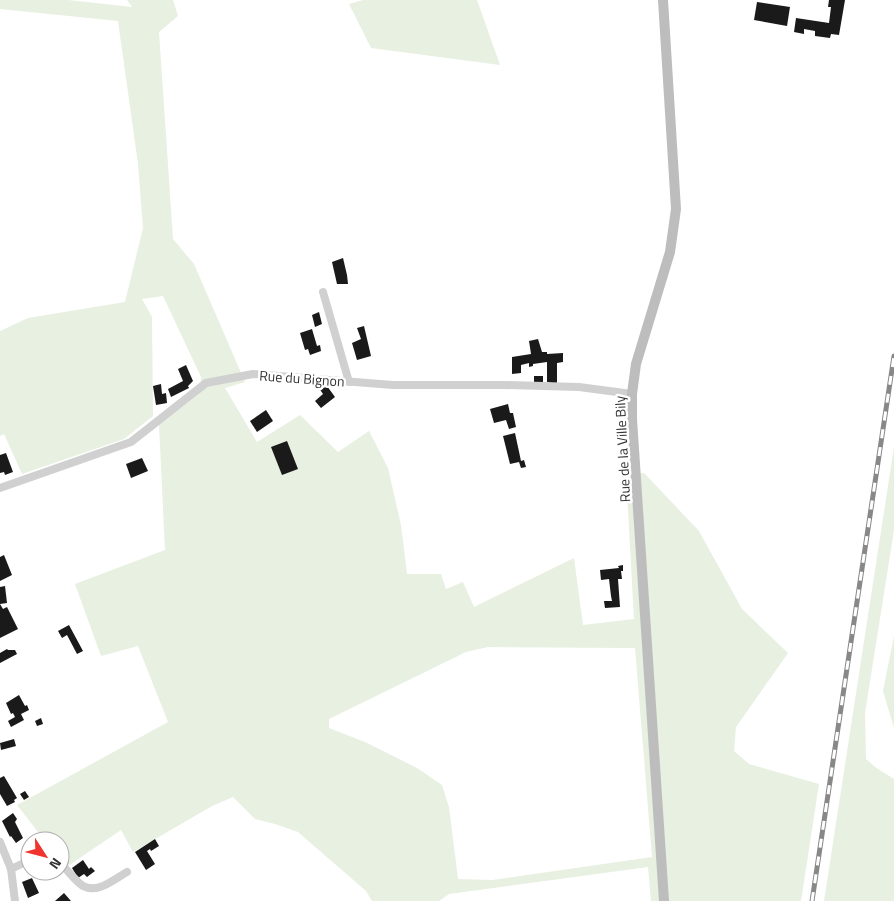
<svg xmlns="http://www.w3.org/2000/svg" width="894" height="901" viewBox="0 0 894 901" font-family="'Titillium Web',sans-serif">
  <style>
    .green { fill: #e7f0e1; fill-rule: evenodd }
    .building { fill: #1a1a1a }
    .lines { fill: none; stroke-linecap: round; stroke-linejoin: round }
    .street { stroke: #d0d0d0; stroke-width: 8 }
    .secondary { stroke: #bdbdbd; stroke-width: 10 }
    .rail-casing { stroke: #888; stroke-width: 5 }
    .rail { stroke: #fff; stroke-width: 3; stroke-dasharray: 9; stroke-linecap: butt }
    .labels { text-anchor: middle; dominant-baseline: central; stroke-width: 5; stroke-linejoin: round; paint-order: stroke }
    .street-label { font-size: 14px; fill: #333; stroke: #fff }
  </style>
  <rect width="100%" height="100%" fill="#fff"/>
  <!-- green -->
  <g class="green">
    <path d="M0,0h68l64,7 -5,-7h46l5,16 -19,16 14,207 21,25 51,118 -20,6 32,54 43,-27 38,37 31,-21 19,37 13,57 6,49h34l5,15 17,-7 11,25 100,-49 9,67 51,-6 -8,-145 18,-1 55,58 43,78 46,44 -52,74 -2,24 15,13 70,20 -18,117h-150l-3,-34 -199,27 -10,7h-67l-6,-10 -68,-59 -23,-8 -20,-5 -22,-22 -21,9 -79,46 -12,-22 -53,36 -8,-8v-17h-15l-28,-36 151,-83 -30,-76 -37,10 -26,-72 90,-34 -6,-125 40,-31 2,-17 -38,-81 -21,3 10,18 1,99 -29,23 -102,35 -18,-40 -4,2v-105l28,-13 97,-16 18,-74 -5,-64 -20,-143 -118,-12zM488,647l147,1 17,209 -160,23 -34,-1 -9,-72 -7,-22 -25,-17 -52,-26 -36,-14v-9l137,-67z"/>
    <path d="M363,0h114l23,65 -129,-17 -22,-44z"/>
    <path d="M894,447v83l-29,183 1,46 9,8 19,12v122h-70z"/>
    <path d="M894,636v92l-11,-37z"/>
  </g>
  <!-- building -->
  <g class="building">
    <path d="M829,0h16l-6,35 -8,-1 -1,4 -15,-2v-5l-11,-2v5l-10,-2 2,-14 33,5 2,-16h-3z"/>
    <path d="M757,2l33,5 -3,19 -33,-6z"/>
    <path d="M343,258l4,17 1,9h-11l-5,-22z"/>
    <path d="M319,312l3,12 -7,3 -3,-12z"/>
    <path d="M364,326l7,30 -14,4 -5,-17 9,-4 -4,-11z"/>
    <path d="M312,329l5,17 3,-1 1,6 -11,4 -2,-6 -3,1 -5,-17z"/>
    <path d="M538,339l4,13h5v2l16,-1v9l-6,1v21l-10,-2v-20l-14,2v2l-4,1v-4l-8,2v8l-9,1v-17l19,-3 -2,-13z"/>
    <path d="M186,365l7,16 -5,5 1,2 -18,9 -3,-8 15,-8 -5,-12z"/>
    <rect x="534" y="376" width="9" height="7"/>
    <path d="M161,384l1,10 4,-1 1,10 -11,2 -3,-19z"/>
    <path d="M317,385l10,1 8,11 -14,11 -6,-7 8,-7z"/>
    <path d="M508,404l2,9h3l3,14 -7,2 -3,-9 -12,3 -4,-14z"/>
    <path d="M266,410l7,11 -16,11 -7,-11z"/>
    <path d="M515,433l6,28 3,-1 2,7 -5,1 -2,-6 -9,2 -7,-28z"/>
    <path d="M287,441l11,28 -16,6 -11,-28z"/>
    <path d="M6,453l7,19 -8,3 -1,-3 -4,1v-18z"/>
    <path d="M142,458l6,13 -17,7 -5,-14z"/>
    <path d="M4,555l8,20 -12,6v-24z"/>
    <path d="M623,565v6h-2l1,8h-4l2,28 -15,1 -1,-7h8l-1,-5 -2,-17 -8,1 -1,-10 19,-2 -1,-2z"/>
    <path d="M5,586l2,17 -7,1v-17z"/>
    <path d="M0,604l3,5 4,-2 11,22 -18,9z"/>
    <path d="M69,625l14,26 -6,3 -10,-19 -5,3 -4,-7z"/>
    <path d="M7,649l1,1h7l2,4 -17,9v-10z"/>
    <path d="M19,695l6,11 2,-1 2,5 -8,4 3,6 -13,7 -3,-6 7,-4 -2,-4 -2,1 -5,-11z"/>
    <path d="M41,718l2,6 -6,2 -2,-5z"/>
    <path d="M14,739l2,7 -15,4 -1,-7z"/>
    <path d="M4,776l13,22 -3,2 1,2 -8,4 -7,-12v-16z"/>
    <path d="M25,791l4,6 -5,3 -4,-6z"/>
    <path d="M13,813l4,6 -2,3 8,16 -7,5 -5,-7 -1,1 -8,-16z"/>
    <path d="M155,839l4,7 -8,5 -1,-2 -3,2 8,13 -9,6 -11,-18z"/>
    <path d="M83,860l6,9 2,-2 4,4 -8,6 -3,-3 -6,4 -6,-10z"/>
    <path d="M32,878l7,15 -11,5 -6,-16z"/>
    <path d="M64,893l7,8h-16z"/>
  </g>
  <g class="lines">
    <!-- street -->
    <g class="street">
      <path d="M323,292l26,90"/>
      <path d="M0,488l131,-46 75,-59 47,-9 140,11h111l75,2 53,7"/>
      <path d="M0,842l11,27 4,32"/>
      <path d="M60,863c7,6 15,18 23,23 15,8 31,-7 44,-14"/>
      <path d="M11,869l19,-9"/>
    </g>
    <!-- secondary -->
    <path class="secondary" d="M663,0l13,209 -6,43 -34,112 -4,30v25l32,482"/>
    <!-- rail casing -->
    <g class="rail-casing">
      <path id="rail" d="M812,901l82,-545"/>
    </g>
    <!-- rail -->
    <use href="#rail" class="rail"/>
  </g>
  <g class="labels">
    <!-- street labels -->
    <g class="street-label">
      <text transform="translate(302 378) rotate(4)">Rue du Bignon</text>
      <text transform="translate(622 449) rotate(-93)">Rue de la Ville Bily</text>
    </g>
  </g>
  <!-- north arrow -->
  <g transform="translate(45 856) rotate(126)"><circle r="24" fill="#ffffff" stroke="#adadad"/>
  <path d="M0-4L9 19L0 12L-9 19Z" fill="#f0352f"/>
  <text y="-8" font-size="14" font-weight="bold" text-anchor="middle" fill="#333333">N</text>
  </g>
</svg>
